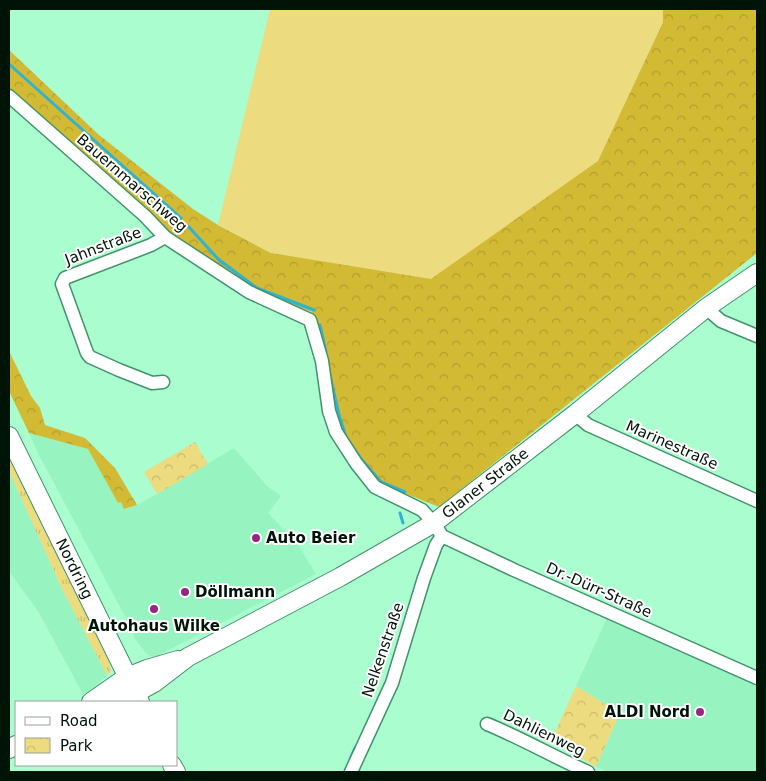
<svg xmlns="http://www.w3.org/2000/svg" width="766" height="781" viewBox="0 0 766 781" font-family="'DejaVu Sans',sans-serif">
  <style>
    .built { fill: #97f3c0 }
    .grass { fill: url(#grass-tufts) }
    .forest { fill: url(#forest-crowns) }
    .park { fill: url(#park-crowns) }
    .pitch { fill: #eddb7f }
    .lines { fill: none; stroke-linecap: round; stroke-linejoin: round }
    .stream { stroke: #2eb3d3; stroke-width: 3 }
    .street-casing { stroke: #419369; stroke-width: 15 }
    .secondary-casing { stroke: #419369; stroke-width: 20 }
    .street { stroke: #fff; stroke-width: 12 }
    .secondary { stroke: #fff; stroke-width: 18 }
    .poi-dot { fill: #9a2580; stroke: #fff; stroke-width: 2 }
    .labels { text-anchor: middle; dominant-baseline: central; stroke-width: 4; stroke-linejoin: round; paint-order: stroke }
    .street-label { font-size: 15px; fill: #001307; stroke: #fff }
    .poi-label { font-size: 15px; font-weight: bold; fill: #001307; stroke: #fff; text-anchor: start }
  </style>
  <defs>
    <pattern id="grass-tufts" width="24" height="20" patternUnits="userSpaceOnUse" patternTransform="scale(1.25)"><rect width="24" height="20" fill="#eddb7f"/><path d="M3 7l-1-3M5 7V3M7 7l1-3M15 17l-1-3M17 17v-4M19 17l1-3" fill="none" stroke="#c9bb6c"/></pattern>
    <pattern id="forest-crowns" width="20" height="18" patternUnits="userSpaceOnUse" patternTransform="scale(1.25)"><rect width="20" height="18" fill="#d2ba34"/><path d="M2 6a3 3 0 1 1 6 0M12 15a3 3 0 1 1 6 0" fill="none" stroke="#b29f2c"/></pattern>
    <pattern id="park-crowns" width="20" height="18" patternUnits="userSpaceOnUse" patternTransform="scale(1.25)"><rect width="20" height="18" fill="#eddb7f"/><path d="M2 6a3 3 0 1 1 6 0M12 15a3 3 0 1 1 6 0" fill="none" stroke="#c9bb6c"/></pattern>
  </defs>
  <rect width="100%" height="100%" fill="#aafdce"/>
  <!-- built -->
  <g class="built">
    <path d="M29,433l59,16 30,54 3,-1 4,7 12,-4 20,-11 77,-46 33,38 14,10 -13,17 30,32 18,29 -161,83 -7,-2 -13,-16 -7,-17 -89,-167z"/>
    <path d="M9,471l54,120 44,84 -12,12 -12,7 -45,-83 -29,-40z"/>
    <path d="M608,616l149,70v86h-149l-12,-5 24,-54 -44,-27z"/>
  </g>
  <!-- grass -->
  <path class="grass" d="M9,455l100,206 2,11 -4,3 -44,-84 -54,-120z"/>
  <!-- forest -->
  <g class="forest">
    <path d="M663,9h94v244l-318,254 -60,-24 -20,-22 -17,-28 -30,-121 -62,-24 -78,-53 -26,-20 -137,-122v-43l90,85 94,74 25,16 53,28 326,-92 66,-139z"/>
    <path d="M9,351l22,45 9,12 5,17 40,13 30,30 22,37 -13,4 -3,-7 -3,1 -30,-54 -59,-16 -20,-42z"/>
  </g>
  <!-- park -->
  <g class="park">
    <path d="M195,442l13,22 -51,30 -13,-22z"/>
    <path d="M576,686l44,27 -24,54 -45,-26z"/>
  </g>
  <!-- pitch -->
  <path class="pitch" d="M270,9h393v13l-65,139 -167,118 -160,-26 -53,-28z"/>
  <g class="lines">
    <!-- stream -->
    <g class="stream">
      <path d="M9,64l172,154"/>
      <path d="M188,226l30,33 39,29 57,22"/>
      <path d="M320,325l6,27"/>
      <path d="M329,371l10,44 7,22 16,23 19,22 24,10"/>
      <path d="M400,513l3,10"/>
      <path d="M350,759l5,-11"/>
    </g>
    <!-- street casing -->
    <g class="street-casing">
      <g id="street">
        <path d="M9,96l136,120 20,21 84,55 61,28 12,41 7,50 7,21 20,31 19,24 47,23 12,13 8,13 72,34 243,108"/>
        <path d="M706,308l15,13 36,15"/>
        <path d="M163,382l-11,1 -33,-13 -29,-13 -3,-4 -25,-69 3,-6 86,-33 14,-8"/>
        <path d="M575,414l13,11 169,76"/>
        <path d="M487,724c34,14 67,33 101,48"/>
        <path d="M351,772l41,-89 32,-105 12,-33 6,-9"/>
      </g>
    </g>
    <!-- secondary casing -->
    <g class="secondary-casing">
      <g id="secondary">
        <path id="s1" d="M9,436l131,266"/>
        <path d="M91,702l36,-25 20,-8 31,-9"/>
        <path id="s2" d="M112,702l24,-9 18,-10 34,-26 152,-80 94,-54 141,-109 131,-106 51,-35"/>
        <path d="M9,749l7,-4"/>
        <path d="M172,765l4,7"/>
      </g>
    </g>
    <!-- street -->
    <use href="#street" class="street"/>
    <!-- secondary -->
    <use href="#secondary" class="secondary"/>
  </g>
  <!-- markers -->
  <g class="poi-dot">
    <circle cx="256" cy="538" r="5"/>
    <circle cx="185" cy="592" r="5"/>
    <circle cx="154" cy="609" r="5"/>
    <circle cx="700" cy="712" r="5"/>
  </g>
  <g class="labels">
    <!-- street labels -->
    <g class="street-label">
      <text transform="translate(132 183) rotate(41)">Bauernmarschweg</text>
      <text transform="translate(103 246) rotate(-21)">Jahnstraße</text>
      <text transform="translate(672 445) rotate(24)">Marinestraße</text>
      <text stroke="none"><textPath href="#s2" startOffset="434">Glaner Straße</textPath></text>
      <text stroke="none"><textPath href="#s1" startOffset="148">Nordring</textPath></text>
      <text transform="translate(599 590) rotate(24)">Dr.-Dürr-Straße</text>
      <text transform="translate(383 650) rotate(-71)">Nelkenstraße</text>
      <text transform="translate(544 733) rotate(26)">Dahlienweg</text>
    </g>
    <!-- poi labels -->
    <g class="poi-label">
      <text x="266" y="538">Auto Beier</text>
      <text x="195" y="592">Döllmann</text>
      <text x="154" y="626" text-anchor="middle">Autohaus Wilke</text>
      <text x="690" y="712" text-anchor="end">ALDI Nord</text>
    </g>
  </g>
  <!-- border -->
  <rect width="766" height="781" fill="none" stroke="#001307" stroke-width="20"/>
  <!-- legend -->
  <rect x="15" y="701" width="162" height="65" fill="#ffffff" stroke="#99a19c"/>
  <rect x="25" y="717" width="25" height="8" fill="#ffffff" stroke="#99a19c"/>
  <text x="60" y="726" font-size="15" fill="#001307">Road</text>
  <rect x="25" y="738" width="25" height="15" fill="url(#park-crowns)" stroke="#99a19c"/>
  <text x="60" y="751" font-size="15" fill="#001307">Park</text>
</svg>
